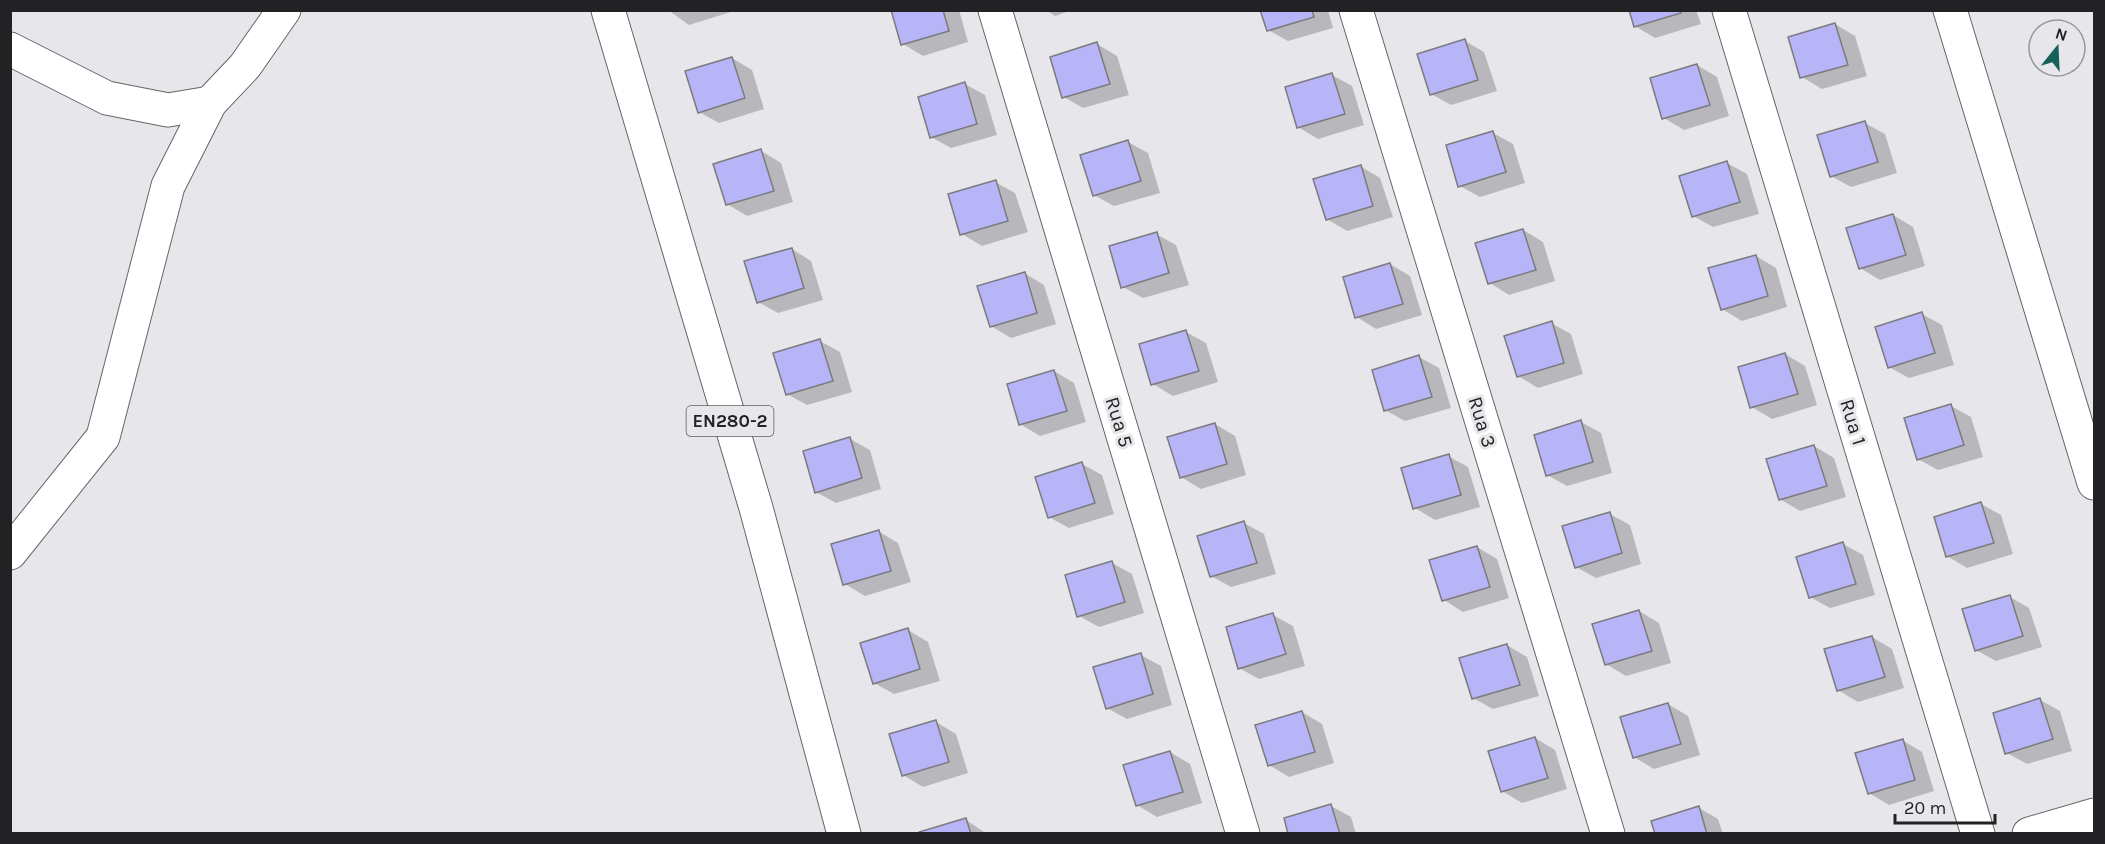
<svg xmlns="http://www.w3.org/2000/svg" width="2105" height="844" viewBox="0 0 2105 844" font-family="Karla,sans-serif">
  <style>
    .shadow { fill: #0003 }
    .building { fill: #b7b4f7; stroke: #7b7b7f; stroke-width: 1.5 }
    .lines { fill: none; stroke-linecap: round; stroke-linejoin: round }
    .minor-casing { stroke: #666669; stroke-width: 35 }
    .major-casing { stroke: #666669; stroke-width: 35 }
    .minor { stroke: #fff; stroke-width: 33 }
    .major { stroke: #fff; stroke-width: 33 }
    .labels { text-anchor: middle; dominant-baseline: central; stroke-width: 6; stroke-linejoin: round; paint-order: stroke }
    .shield { fill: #e7e7eb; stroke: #5d5d60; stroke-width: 1.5 }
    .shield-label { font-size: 18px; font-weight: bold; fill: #222224 }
    .street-label { font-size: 20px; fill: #222224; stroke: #e7e7eb }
  </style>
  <rect width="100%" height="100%" fill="#e7e7eb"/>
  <!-- shadow -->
  <g class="shadow">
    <path d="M668,10h66v1l-45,14z"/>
    <path d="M892,10h67l9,32 -45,14 -20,-12z"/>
    <path d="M1046,10h26l-17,6z"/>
    <path d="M1262,10h66l5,18 -45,13 -20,-11z"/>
    <path d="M1630,10h66l5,14 -46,14 -20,-12z"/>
    <path d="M1835,24l20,12 12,40 -45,13 -20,-12z"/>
    <path d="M1465,41l19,11 13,39 -46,14 -20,-11z"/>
    <path d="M1097,44l20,12 12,39 -46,13 -19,-11z"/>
    <path d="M732,58l20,12 12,39 -45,14 -20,-11z"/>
    <path d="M1697,65l20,12 12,39 -45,14 -20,-12z"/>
    <path d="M1332,75l20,11 12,39 -46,14 -20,-12z"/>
    <path d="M965,84l20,11 12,40 -46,13 -20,-11z"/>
    <path d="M1865,123l20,11 12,39 -46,14 -20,-11z"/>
    <path d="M1493,133l20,11 12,39 -45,14 -20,-11z"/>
    <path d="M1128,142l20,11 12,40 -46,13 -20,-11z"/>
    <path d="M761,151l20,12 12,39 -46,14 -20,-12z"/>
    <path d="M1727,163l20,11 12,40 -46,13 -20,-11z"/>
    <path d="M1360,166l20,12 13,39 -46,14 -20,-12z"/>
    <path d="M995,182l20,11 13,39 -46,14 -20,-12z"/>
    <path d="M1893,215l20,12 12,39 -45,14 -20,-12z"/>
    <path d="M1523,230l20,12 12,39 -46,14 -19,-12z"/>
    <path d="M1156,234l20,11 13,40 -46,13 -20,-11z"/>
    <path d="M792,249l19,12 12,39 -45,13 -20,-11z"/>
    <path d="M1756,256l20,12 11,39 -45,14 -20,-12z"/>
    <path d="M1390,264l20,12 12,39 -46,14 -19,-12z"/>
    <path d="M1024,273l20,12 12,39 -45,14 -20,-12z"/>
    <path d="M1922,314l20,11 12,40 -45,13 -20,-11z"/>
    <path d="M1551,323l20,11 12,40 -45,14 -20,-12z"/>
    <path d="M1186,332l20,11 12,39 -45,14 -20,-12z"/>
    <path d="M820,341l20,11 12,40 -45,13 -20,-11z"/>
    <path d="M1785,354l20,12 12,39 -45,14 -20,-12z"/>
    <path d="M1419,357l20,11 12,40 -46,13 -20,-11z"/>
    <path d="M1054,371l20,12 12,39 -46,14 -20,-12z"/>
    <path d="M1951,406l20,11 12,40 -45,13 -20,-11z"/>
    <path d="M1581,422l20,11 11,40 -45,13 -20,-11z"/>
    <path d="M1215,424l20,12 11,39 -45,14 -20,-12z"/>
    <path d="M850,439l20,11 11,39 -45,14 -20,-11z"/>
    <path d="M1814,446l20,12 12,39 -46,14 -20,-12z"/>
    <path d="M1448,456l20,11 12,40 -45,13 -20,-12z"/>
    <path d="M1082,464l20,11 12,39 -45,14 -20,-11z"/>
    <path d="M1981,504l20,11 12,39 -46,14 -20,-12z"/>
    <path d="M1610,514l20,11 11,39 -45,14 -20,-11z"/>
    <path d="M1244,523l20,11 12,40 -45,13 -20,-11z"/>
    <path d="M878,531l20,12 13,39 -46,14 -20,-12z"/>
    <path d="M1843,544l20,11 12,40 -45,13 -20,-11z"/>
    <path d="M1477,547l20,12 12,39 -46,14 -19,-12z"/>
    <path d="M1112,563l20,11 12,39 -45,14 -20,-11z"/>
    <path d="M2010,597l19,11 13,39 -46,14 -20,-11z"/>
    <path d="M1639,611l20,12 12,40 -45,13 -20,-12z"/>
    <path d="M1273,615l20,11 12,40 -46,13 -20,-11z"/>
    <path d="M908,630l20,12 12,39 -46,13 -20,-11z"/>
    <path d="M1872,637l20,12 12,39 -46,14 -20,-12z"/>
    <path d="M1507,645l20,12 12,39 -46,13 -20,-11z"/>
    <path d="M1141,655l20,11 11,39 -45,14 -20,-11z"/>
    <path d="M2040,700l20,11 12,40 -45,13 -20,-11z"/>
    <path d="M1668,704l20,12 12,39 -46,14 -20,-12z"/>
    <path d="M1302,712l20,12 12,39 -45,14 -20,-12z"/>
    <path d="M936,722l20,12 12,39 -45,14 -20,-12z"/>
    <path d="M1535,738l20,12 12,39 -45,14 -20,-12z"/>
    <path d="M1902,740l20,12 12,39 -45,14 -20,-12z"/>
    <path d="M1170,752l20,12 12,39 -45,14 -20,-12z"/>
    <path d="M1331,806l20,11 5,17h-66z"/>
    <path d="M1699,808l19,11 5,15h-66z"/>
    <path d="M966,820l21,14h-66z"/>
  </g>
  <!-- building -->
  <g class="building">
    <path d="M891,10h52l6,21 -48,14z"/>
    <path d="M1260,10h52l2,7 -47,14z"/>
    <path d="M1629,10h52v3l-47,14z"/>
    <path d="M1835,23l13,42 -48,13 -12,-41z"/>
    <path d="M1465,39l13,41 -48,15 -13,-41z"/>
    <path d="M1097,42l13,42 -48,14 -12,-41z"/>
    <path d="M732,57l13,41 -47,15 -13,-42z"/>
    <path d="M1697,64l13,41 -48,14 -12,-41z"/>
    <path d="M1332,73l13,41 -48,14 -12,-41z"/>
    <path d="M965,82l12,42 -47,14 -12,-41z"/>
    <path d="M1865,121l13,41 -48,15 -13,-42z"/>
    <path d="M1493,131l13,41 -48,15 -12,-42z"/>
    <path d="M1128,140l13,41 -48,15 -13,-41z"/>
    <path d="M761,149l13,42 -48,14 -13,-41z"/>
    <path d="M1727,161l13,41 -48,15 -13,-41z"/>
    <path d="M1361,165l12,41 -47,14 -13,-41z"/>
    <path d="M996,180l12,41 -48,14 -12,-41z"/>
    <path d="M1893,214l13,41 -47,14 -13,-41z"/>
    <path d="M1523,229l13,41 -48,14 -13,-41z"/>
    <path d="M1157,232l12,41 -48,15 -12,-42z"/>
    <path d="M792,248l12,40 -47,15 -13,-42z"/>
    <path d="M1756,255l12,41 -47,14 -13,-42z"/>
    <path d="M1390,263l13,41 -48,14 -12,-41z"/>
    <path d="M1025,272l12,41 -47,14 -13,-41z"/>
    <path d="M1922,312l13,41 -47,15 -13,-41z"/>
    <path d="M1552,321l12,42 -47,14 -13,-41z"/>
    <path d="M1186,330l13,41 -48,14 -12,-41z"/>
    <path d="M820,339l13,42 -47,14 -13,-42z"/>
    <path d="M1785,353l13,41 -48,14 -12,-41z"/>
    <path d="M1419,355l13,42 -48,14 -12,-41z"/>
    <path d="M1054,370l13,41 -48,14 -12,-41z"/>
    <path d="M1951,404l13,41 -47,15 -13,-42z"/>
    <path d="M1581,420l12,42 -47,14 -12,-41z"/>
    <path d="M1215,423l12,41 -47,14 -13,-41z"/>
    <path d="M850,437l12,41 -47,15 -12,-42z"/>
    <path d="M1814,445l13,41 -48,14 -13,-41z"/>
    <path d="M1449,454l12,41 -48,14 -12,-41z"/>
    <path d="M1082,462l13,41 -47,15 -13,-41z"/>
    <path d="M1981,502l13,41 -48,14 -12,-40z"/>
    <path d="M1610,512l12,41 -47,15 -13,-42z"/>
    <path d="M1244,521l13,42 -47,14 -13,-41z"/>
    <path d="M879,530l12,41 -48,14 -12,-41z"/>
    <path d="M1843,542l13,42 -47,14 -13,-41z"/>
    <path d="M1477,546l13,41 -48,14 -13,-41z"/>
    <path d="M1112,561l13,41 -48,15 -12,-42z"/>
    <path d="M2010,595l13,41 -48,15 -13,-42z"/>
    <path d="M1639,610l13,41 -47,14 -13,-41z"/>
    <path d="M1273,613l13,41 -48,15 -12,-42z"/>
    <path d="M908,628l12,41 -47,15 -13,-41z"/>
    <path d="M1872,636l13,41 -48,14 -13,-42z"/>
    <path d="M1507,644l13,41 -48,14 -13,-41z"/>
    <path d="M1141,653l12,41 -47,15 -13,-42z"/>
    <path d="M2040,698l13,41 -48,15 -12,-41z"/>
    <path d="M1668,703l13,41 -48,14 -13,-41z"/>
    <path d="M1302,711l13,41 -47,14 -13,-41z"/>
    <path d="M936,720l13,42 -47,14 -13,-42z"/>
    <path d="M1535,737l13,41 -47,14 -13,-41z"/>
    <path d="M1903,739l12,41 -47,14 -13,-41z"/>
    <path d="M1170,751l13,41 -47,14 -13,-41z"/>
    <path d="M1331,804l9,30h-52l-4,-16z"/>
    <path d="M1699,806l8,28h-52l-4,-13z"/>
    <path d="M966,818l5,16h-52v-2z"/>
  </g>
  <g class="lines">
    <!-- minor casing -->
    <g class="minor-casing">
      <g id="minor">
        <path d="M995,10l248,824"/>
        <path d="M1356,10l252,824"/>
        <path d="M1729,10l249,824"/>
        <path d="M1950,10l144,473"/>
        <path d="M10,49l97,49 61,12 42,-7"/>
        <path d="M10,553l93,-116 65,-251 42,-83 35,-37 39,-56"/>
        <path d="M2029,834l65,-19"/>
      </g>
    </g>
    <!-- major casing -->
    <g class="major-casing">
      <path id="major" d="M608,10l148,498 88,326"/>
    </g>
    <!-- minor -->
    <use href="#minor" class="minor"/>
    <!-- major -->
    <use href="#major" class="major"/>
  </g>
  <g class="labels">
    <!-- shield labels -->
    <rect class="shield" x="686.5" y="406" width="87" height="30" rx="4.5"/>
    <g class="shield-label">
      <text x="730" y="421">EN280-2</text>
    </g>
    <!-- street labels -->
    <g class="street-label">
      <text transform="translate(1119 422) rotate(73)">Rua 5</text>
      <text transform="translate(1482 422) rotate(73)">Rua 3</text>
      <text transform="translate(1853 422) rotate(73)">Rua 1</text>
    </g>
  </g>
  <!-- border -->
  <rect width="2105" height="844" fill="none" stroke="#222224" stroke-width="24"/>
  <!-- north arrow -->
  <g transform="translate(2057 48) rotate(18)"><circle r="28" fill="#e7e7eb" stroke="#98989b" stroke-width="1.5"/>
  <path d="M0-4.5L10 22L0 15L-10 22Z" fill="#16625b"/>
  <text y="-9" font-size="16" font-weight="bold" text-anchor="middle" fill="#222224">N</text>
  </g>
  <!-- scale -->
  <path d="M1895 814v9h100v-9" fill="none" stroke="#222224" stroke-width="3"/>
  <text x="1904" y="814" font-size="18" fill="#222224" stroke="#e7e7eb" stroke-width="4.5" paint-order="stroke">20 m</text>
</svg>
